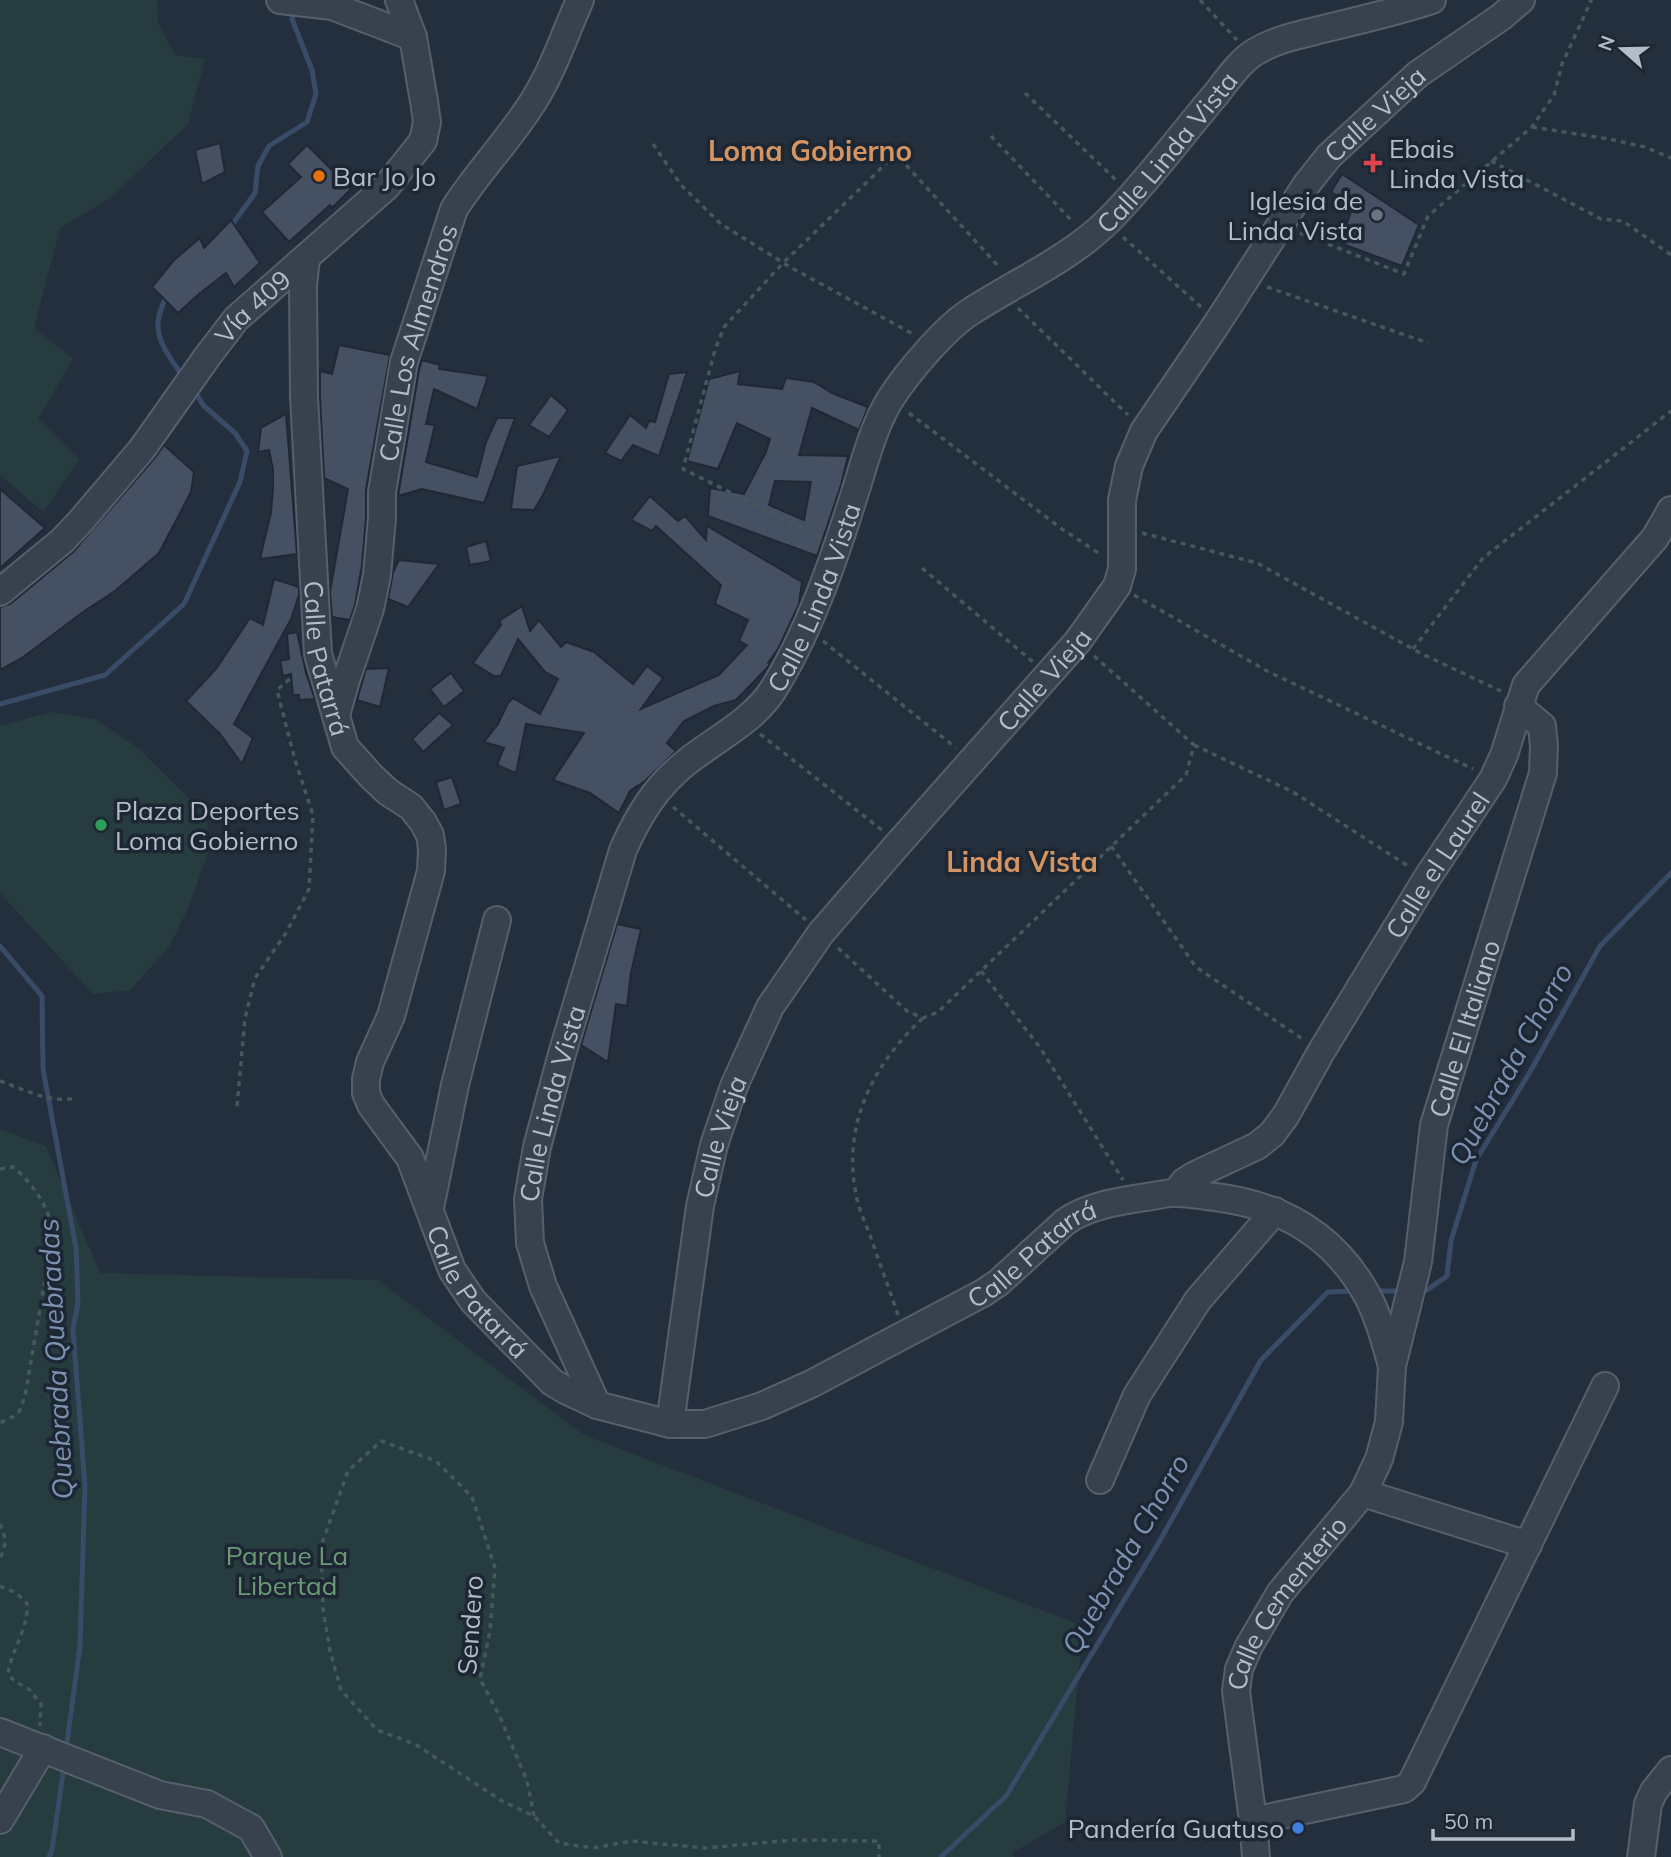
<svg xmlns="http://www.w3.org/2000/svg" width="1671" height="1857" viewBox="0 0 1671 1857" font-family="Mulish,sans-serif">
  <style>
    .green { fill: #263c3f }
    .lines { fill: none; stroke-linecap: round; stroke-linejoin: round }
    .stream { stroke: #394c67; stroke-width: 5 }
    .building { fill: #455162; stroke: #1f2835; stroke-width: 2; fill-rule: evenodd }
    .minor-casing { stroke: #565f6c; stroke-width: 30 }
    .path { stroke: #44595c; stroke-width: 3.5; stroke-dasharray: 5 5; stroke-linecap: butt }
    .minor { stroke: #38414e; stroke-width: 26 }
    .health-dot { fill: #e0444e; stroke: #1d2633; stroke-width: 2.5 }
    .food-dot { fill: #e8710a; stroke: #1d2633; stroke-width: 2.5 }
    .worship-dot { fill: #6b7280; stroke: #1d2633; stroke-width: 2.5 }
    .leisure-dot { fill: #2e9e5b; stroke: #1d2633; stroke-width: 2.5 }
    .shop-dot { fill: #3f7fe0; stroke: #1d2633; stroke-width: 2.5 }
    .labels { text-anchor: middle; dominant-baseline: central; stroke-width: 7; stroke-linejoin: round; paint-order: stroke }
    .street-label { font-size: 26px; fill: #b4bcc9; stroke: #1d2633 }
    .poi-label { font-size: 26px; fill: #b4bcc9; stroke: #1d2633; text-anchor: start }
    .park-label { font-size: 26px; fill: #6b9a76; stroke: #1d2633 }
    .neighbourhood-label { font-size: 28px; font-weight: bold; fill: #d59563; stroke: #1d2633 }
    .water-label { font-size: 28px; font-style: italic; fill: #7c92b1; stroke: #1d2633 }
  </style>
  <rect width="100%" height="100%" fill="#242f3e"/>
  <!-- green -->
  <g class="green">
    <path d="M0,0h157l1,23 17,32 30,4 -17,65 -79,75 -49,29 -26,100 39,31 -35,60 41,41 -36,52 -43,-37z"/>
    <path d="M51,712l46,8 42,29 68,67 1,37 -19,53 -20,41 -39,43 -37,4 -93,-101v-167z"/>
    <path d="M0,1129l46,17 54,127 278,7 206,155 499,191 -18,196 -53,31 3,4h-1015z"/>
  </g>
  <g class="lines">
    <!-- stream -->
    <g class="stream">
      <path d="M229,229l26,-36 3,-27 11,-20 38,-24 9,-28 -4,-24 -20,-51 2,-9"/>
      <path d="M167,294c-4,10 -10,22 -9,33 1,19 16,36 26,51"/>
      <path d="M0,704l105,-29 79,-71 56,-122 7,-31 -12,-18 -31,-27 -10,-15"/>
      <path d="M0,946l42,50 1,73 33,179 2,55 -5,26 12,158 -5,158 -13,98"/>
      <path d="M1422,1290h5l20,-14 4,-35 25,-81 54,-88 70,-126 71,-73"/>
      <path d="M1377,1291h26"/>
      <path d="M49,1857l3,-7 11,-77"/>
      <path d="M941,1857l65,-61 152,-252 103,-184 67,-68 26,-1"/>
    </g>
  </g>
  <!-- building -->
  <g class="building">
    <path d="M220,143l5,29 -23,12 -7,-34z"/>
    <path d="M307,145l44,44 -19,19 -2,-3 -41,37 -27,-30 39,-35 -13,-13z"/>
    <path d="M1342,174l77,51 -17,41 -62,-23 13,-37 -22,-14z"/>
    <path d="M231,220l29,43 -26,24 -8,-14 -27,21 -21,19 -26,-26 22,-27 26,-22 4,10z"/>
    <path d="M339,345l51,10 -24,134v28l-4,48 -7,40 -5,15 -18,-3 -2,-25 18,-103 -24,-11 -4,-82v-25l12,3z"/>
    <path d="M422,360l18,5 -1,4 49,7 -11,33 -43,-20 -8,35 9,1 -9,37 51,15 9,-35 11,-24h18l-31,85 -62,-14 -24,7 21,-126z"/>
    <path d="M740,371l-2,13 44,5 4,-11 28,4 18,11 36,14 -9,23 -47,-22 -13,47 49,1 -7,29 -24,71 -109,-40 2,-28 34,6 22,-42 4,-13 -33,-16 -19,46 -31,-8 22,-82zM775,481l36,1 -7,38 -35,-15z"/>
    <path d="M687,372l-28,84 -26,-11 -12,16 -16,-8 25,-38 16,13 3,-7 6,1 14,-48z"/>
    <path d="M551,395l17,15 -19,27 -20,-12z"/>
    <path d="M286,414l11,140 -37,5 11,-47 2,-24v-19l-4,-19 -11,2 3,-24z"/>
    <path d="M164,445l30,27 -3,20 -32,61 -44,38 -32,21 -61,46 -22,12v-63l10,-3 63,-52 81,-93z"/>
    <path d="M561,456l-18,39 -9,15 -23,-1 6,-43z"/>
    <path d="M0,489l45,39 -45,40z"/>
    <path d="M650,496l28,25 7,-5 21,24 1,-14 95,56 -3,22 -21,45 -10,14 2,2 -34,35 -22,6 -30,15 -17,22 9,8 -31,30 -15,10 -11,22 -29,-20 -37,-13 31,-47 -58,-9 -10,49 -19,-8 7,-17 -20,-6 14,-18 10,-21 5,-5 27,16 18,-35 -13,-7 -27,-33 -17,37h-7l-21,-13 28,-38 -2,-4 23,-15 8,25 9,-11 22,27 5,-5 28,10 39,32 14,-18 16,12 -22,31 78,-34 28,-30 -8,-4 9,-21 -33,-16 6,-19 -65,-59 -4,5 -21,-11z"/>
    <path d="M486,541l5,20 -21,4 -4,-18z"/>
    <path d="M399,560l40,4 -31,43 -20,-8 5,-27z"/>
    <path d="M274,579l25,8v8l-8,24 -57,105 19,14 -11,26 -22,-30 -34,-33 30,-32 34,-51 13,7z"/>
    <path d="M297,632l9,41 9,26 -16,1v-5h-6l-2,-21 -8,2 -3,-15 9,-2 -2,-25z"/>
    <path d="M389,668l-9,39 -23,-7 9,-31z"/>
    <path d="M451,673l13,18 -20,16 -14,-18z"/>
    <path d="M439,713l14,12 -30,27 -11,-13z"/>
    <path d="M452,777l9,27 -17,6 -8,-28z"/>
    <path d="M617,924l24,5 -10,44 -4,33 -11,-2 -8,58 -27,-17z"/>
  </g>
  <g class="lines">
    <!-- minor casing -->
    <g class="minor-casing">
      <g id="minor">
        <path d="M280,0l52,6 81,31"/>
        <path id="s1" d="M306,259l-3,26 1,112 14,257 27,93 26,29 17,16 23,15 12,15 7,13 2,14 -1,22 -40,145 -21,46 -4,17v14l5,12 39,53 42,112 21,31 79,81 15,9 30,14 73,19h35l57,-18 49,-22 172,-91 15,-10 67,-61c22,-16 54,-21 81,-25 10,-1 22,-5 32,-4 12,0 25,3 37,4 66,8 119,38 152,98 12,22 18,47 25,71"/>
        <path id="s2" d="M0,592l62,-51 18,-19 62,-73 65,-92 29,-38 151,-133 36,-45 4,-19 -3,-21 -11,-64 -14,-37"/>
        <path id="s3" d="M336,715l10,-35 24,-71 7,-34 5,-57v-26l22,-130 50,-153c23,-36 52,-66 75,-101 22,-32 35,-72 51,-108"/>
        <path id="s4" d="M1176,1193l8,-11 11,-7 62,-29 15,-12 14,-19 35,-63 106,-174 66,-99 11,-24 22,-70 129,-147 16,-28"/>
        <path d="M430,1208l25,-123 42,-165"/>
        <path id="s5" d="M597,1405l-54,-119 -13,-43 -2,-44 9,-52 25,-93 61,-204c16,-36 33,-64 65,-89 28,-22 65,-40 85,-71 35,-56 59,-125 79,-188 11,-33 20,-74 39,-104 17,-26 53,-69 79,-86 46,-30 100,-53 139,-92 39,-39 72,-85 108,-127 11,-14 23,-32 38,-41 23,-14 49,-18 76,-25 34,-8 68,-16 101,-27"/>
        <path id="s6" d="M670,1424l30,-218 14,-61 20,-59 36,-79 51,-74 78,-90 179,-202 39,-55 5,-17v-69l7,-34 15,-35 74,-109 88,-137 23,-29 89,-82 83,-57 20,-17"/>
        <path d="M1100,1480l37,-85 61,-95 77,-89"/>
        <path d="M1363,1493l165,52"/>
        <path d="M0,1732l160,63 47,9 44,24 17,29"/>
        <path d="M0,1820l43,-72"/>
        <path d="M1253,1821l151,-32 8,-7 193,-396"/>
        <path id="s7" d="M1256,1857l-3,-36 -17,-130 3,-22 10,-23 31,-53 83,-100 16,-34 10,-37 3,-56 26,-104 16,-137 109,-352 1,-27 -2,-20 -24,-20"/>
        <path d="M1641,1857l7,-53 6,-13 17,-21"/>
      </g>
    </g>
    <!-- path -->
    <g class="path">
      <path d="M1200,0l37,40"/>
      <path d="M1025,93l92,88"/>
      <path d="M1532,127l77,12 36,8 26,11"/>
      <path d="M991,136l83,87"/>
      <path d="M653,144l28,41 40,39 69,43 123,67"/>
      <path d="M1491,161l110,58 22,2 48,34"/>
      <path d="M1300,233l104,41 24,-58 104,-89 22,-32 8,-31 29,-63 -2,-1"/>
      <path d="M1123,237l78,70"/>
      <path d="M1267,287l161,56"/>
      <path d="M1018,308l110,107"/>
      <path d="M909,413l153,116 38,25"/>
      <path d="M1142,533l115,30 165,91 79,37"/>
      <path d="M820,537l-137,-68 32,-119 9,-23 59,-64 113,-109 104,114"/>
      <path d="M922,568l111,94"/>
      <path d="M1134,595l133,76 206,98"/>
      <path d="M823,641l133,107"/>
      <path d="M1413,649l70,-91 188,-147"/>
      <path d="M760,734l123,97"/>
      <path d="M1194,745l99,47 115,74"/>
      <path d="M673,807l133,113"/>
      <path d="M1111,846l85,121 108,73"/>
      <path d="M838,948l69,63 16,7 15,-6 248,-237 8,-30 -101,-90"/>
      <path d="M981,971l60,78 82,131"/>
      <path d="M0,1081c23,8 51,23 75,17"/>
      <path d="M237,1106l8,-88 10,-40 31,-45 23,-44 4,-74 -18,-55 -18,-70 22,-19"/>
      <path d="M0,1169l13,-2c16,13 31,33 37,53 3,13 -3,44 -5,59 -6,37 -13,75 -19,112 -7,24 -4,21 -26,32"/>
      <path d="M898,1315c-9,-27 -19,-53 -28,-80 -5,-13 -12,-27 -14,-41 -14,-69 17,-130 67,-176"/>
      <path d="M0,1524l6,16 -6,21"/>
      <path d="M0,1586l16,7 11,10c2,24 -15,46 -19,70l6,8 15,8 12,15 -1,22"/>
      <path d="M534,1816l-7,-35 -27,-64 -20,-38 10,-48 5,-63 -23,-71 -36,-36 -55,-20 -33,30 -27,75 2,63 7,42 11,39 36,40 38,14 87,57 32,15 25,27 34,5 39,-7 73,7 89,-8 85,1v16"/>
    </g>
    <!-- minor -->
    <use href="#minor" class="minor"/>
  </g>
  <!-- markers -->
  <path class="health-dot" d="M1369.5 152.5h7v7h7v7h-7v7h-7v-7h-7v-7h7z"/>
  <circle class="food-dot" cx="319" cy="176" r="7"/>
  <circle class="worship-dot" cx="1377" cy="215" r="7"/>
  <circle class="leisure-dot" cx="101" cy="825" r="7"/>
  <circle class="shop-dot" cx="1298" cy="1828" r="7"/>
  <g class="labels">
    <!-- street labels -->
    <g class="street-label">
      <text stroke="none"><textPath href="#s6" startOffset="1531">Calle Vieja</textPath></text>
      <text stroke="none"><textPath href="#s5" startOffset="1494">Calle Linda Vista</textPath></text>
      <text stroke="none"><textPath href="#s2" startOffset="383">Vía 409</textPath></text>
      <text stroke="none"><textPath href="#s3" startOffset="383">Calle Los Almendros</textPath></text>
      <text stroke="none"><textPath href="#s5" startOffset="906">Calle Linda Vista</textPath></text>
      <text stroke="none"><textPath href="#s1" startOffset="401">Calle Patarrá</textPath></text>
      <text stroke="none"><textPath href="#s6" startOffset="859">Calle Vieja</textPath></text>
      <text stroke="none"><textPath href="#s4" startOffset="430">Calle el Laurel</textPath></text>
      <text stroke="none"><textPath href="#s7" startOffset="884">Calle El Italiano</textPath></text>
      <text stroke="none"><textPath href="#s5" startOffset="318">Calle Linda Vista</textPath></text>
      <text stroke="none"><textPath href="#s6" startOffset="292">Calle Vieja</textPath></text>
      <text stroke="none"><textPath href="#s1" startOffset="1766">Calle Patarrá</textPath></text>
      <text stroke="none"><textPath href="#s1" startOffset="1115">Calle Patarrá</textPath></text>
      <text stroke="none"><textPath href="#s7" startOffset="270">Calle Cementerio</textPath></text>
      <text transform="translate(470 1625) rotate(-86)">Sendero</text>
    </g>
    <!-- poi labels -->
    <g class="poi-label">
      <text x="1389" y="148">Ebais<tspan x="1389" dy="30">Linda Vista</tspan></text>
      <text x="333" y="176">Bar Jo Jo</text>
      <text x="1363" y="200" text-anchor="end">Iglesia de<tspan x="1363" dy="30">Linda Vista</tspan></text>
      <text x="115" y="810">Plaza Deportes<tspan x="115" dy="30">Loma Gobierno</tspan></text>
      <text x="1284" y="1828" text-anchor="end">Pandería Guatuso</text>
    </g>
    <!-- park labels -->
    <g class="park-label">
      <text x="287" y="1555">Parque La<tspan x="287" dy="30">Libertad</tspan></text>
    </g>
    <!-- neighbourhood labels -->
    <g class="neighbourhood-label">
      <text x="810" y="150">Loma Gobierno</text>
      <text x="1022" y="861">Linda Vista</text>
    </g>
    <!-- water labels -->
    <g class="water-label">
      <text transform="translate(1510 1064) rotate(-61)">Quebrada Chorro</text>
      <text transform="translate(55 1359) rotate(-93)">Quebrada Quebradas</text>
      <text transform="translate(1125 1554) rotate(-60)">Quebrada Chorro</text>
    </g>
  </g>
  <!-- north arrow -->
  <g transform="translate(1622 49) rotate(290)" stroke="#1d2633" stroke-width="5" paint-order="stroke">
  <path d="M0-5L12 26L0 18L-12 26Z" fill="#b4bcc9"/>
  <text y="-10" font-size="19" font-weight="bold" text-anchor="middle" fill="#b4bcc9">N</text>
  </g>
  <!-- scale -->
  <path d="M1433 1829v10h140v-10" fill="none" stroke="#b4bcc9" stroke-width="3.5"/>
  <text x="1444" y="1829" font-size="21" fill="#b4bcc9" stroke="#1d2633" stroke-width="5" paint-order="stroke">50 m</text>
</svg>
